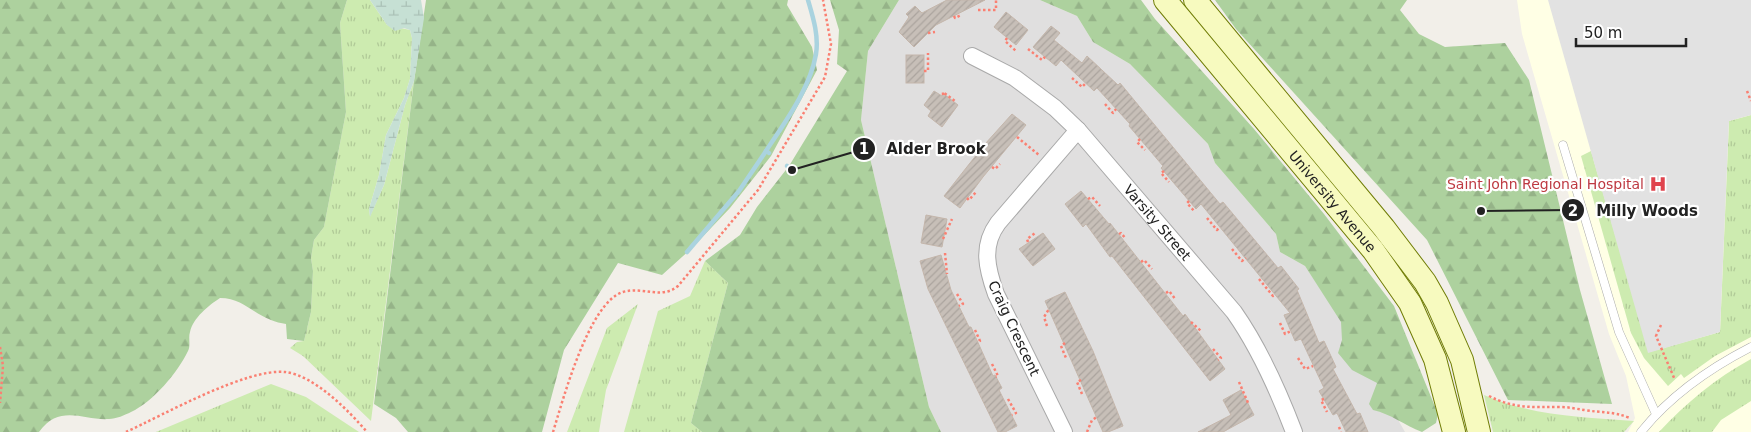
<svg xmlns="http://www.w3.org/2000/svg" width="1751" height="432" viewBox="0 0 1751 432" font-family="'DejaVu Sans',sans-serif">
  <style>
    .residential { fill: #e0dfdf }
    .education { fill: #ffffe5 }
    .grass { fill: url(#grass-tufts) }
    .forest { fill: url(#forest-firs) }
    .wetland { fill: url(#wetland-marsh) }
    .parking { fill: #e2e2e2 }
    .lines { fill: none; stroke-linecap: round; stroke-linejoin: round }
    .stream { stroke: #aad3df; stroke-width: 4.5 }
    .building { fill: url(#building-hatch); stroke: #c4b6ab }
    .service-casing { stroke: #a9a9a9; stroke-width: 9 }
    .minor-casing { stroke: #a9a9a9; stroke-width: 18 }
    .secondary-casing { stroke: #707d05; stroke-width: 24 }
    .path { stroke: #fa8072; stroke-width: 2.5; stroke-dasharray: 2.5 2.5; stroke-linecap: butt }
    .service { stroke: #fff; stroke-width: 8 }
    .minor { stroke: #fff; stroke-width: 16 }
    .secondary { stroke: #f7fabf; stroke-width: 22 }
    .labels { text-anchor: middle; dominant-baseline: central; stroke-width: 4.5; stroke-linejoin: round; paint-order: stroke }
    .health-label { font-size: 14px; fill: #be3a42; stroke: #fff; text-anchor: end }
    .street-label { font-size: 14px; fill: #222; stroke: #fff }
    .leader { fill: none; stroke: #222; stroke-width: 2 }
    .callout-dot { fill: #222; stroke: #fff; stroke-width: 2 }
    .mark-label { font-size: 15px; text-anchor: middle; font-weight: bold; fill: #fff }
    .callout-label { font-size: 15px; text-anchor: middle; font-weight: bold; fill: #222; stroke: #fff; stroke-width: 4.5; stroke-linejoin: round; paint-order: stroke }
  </style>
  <defs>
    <pattern id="grass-tufts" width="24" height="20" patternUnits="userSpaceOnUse" patternTransform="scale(1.25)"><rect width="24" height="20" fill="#cdebb0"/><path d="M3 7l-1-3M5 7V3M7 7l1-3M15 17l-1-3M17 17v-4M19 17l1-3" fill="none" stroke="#b0c997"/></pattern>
    <pattern id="forest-firs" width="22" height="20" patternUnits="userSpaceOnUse" patternTransform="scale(1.25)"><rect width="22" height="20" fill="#add19e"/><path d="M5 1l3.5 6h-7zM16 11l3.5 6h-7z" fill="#95b388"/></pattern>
    <pattern id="wetland-marsh" width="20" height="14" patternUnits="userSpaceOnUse" patternTransform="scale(1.25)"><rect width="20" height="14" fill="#c6e0d4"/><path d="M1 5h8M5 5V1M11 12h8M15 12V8" fill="none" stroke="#aac0b6"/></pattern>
    <pattern id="building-hatch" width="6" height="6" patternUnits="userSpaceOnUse" patternTransform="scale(1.25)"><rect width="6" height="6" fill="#c7bfb8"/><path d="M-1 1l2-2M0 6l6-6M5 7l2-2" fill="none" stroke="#aba49e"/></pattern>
  </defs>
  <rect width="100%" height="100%" fill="#f2efe9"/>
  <!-- residential -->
  <path class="residential" d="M899,0h141l37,16 16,26 37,22 78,80 7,19 61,71 4,18 25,14 37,56 63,110h-464l-12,-25 -68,-287 7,-69z"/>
  <!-- education -->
  <path class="education" d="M1517,0h234v432h-123l7,-14 -9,-42 -17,-42 -87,-300z"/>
  <!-- grass -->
  <g class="grass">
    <path d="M347,0h23l17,25 23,5 2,8 -2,41 -6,19 -18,37 -7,40 -10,34 1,7 14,-31 21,-80 9,-24 -43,340 -68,-65 -13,-8 7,-6 7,-1 7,-29 2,-41 -2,-13 3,-18 10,-13 22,-115 -6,-89z"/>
    <path d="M1751,115v222l-36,19 -31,22 -3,-4 -13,12 -24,-28 -13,-25 -50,-177 10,-5 58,201 71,-20 9,-211z"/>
    <path d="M705,261l23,22 -37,140 11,9h-78l34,-121 32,-15z"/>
    <path d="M638,304l-32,86 -7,42h-32l40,-104z"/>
    <path d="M1751,359v42l-30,19 -9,12h-53c27,-29 57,-54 92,-73z"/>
    <path d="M271,384l35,13 53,35h-203z"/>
    <path d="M1484,395c48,21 98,22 150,26l-10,11h-131z"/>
  </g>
  <!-- forest -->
  <g class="forest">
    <path d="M0,0h347l-7,23 6,89 -22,115 -10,13 -3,18 2,13 -2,41 -7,29 -17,-2 -1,-15c-5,-1 -11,-2 -15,-4 -19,-7 -29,-22 -51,-22 -11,7 -27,20 -30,34 -2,6 1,13 -2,19 -10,21 -35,51 -57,61 -6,3 -15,7 -22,7 -25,2 -49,-16 -70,13h-39z"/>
    <path d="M426,0h362l-1,5 25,42 5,23 -46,86 -41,52 -38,40 -30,27 -44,-12 -54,87 -22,82h-134l-12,-14 -22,-14 40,-323z"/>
    <path d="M830,0h69l-31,51 -7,69 68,287 12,25h-239l-11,-9 37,-140 -23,-22 35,-26 17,-28 32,-41 58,-95 -10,-7 2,-34z"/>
    <path d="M1040,0h101l14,19 99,110 70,85 70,92 44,108 -2,9 -14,9c-18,-7 -31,-18 -49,-22l-4,-6 8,-21 -25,-13 -14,-17 4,-13 -1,-18 -36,-56 -25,-14 -4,-18 -61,-71 -7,-19 -78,-80 -37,-22 -16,-26z"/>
    <path d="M1215,0h192l-7,10 19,24 26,13 60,-4 24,37 51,210 32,114 -104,-4 -81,-160 -191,-211z"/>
  </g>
  <!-- wetland -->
  <path class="wetland" d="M370,0h51l3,18 -10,63 -9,24 -21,80 -14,32 -1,-8 10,-34 7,-40 18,-37 6,-19 2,-41 -2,-8 -6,-2 -9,3 -8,-6z"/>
  <!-- parking -->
  <path class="parking" d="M1548,0h203v115l-22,6 -9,211 -72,21z"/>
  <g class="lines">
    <!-- stream -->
    <g class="stream">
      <path d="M769,153l-3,-2c19,-29 44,-62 50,-97 3,-18 -3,-37 -8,-54"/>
      <path d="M787,166l5,4"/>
      <path d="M687,252l52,-61 27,-40"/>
    </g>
  </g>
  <!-- building -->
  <g class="building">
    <path d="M947,0h38l-49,25 -22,22 -15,-15 10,-15 -3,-3 9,-8 7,7z"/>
    <path d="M1006,12l22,18 -12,15 -22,-18z"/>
    <path d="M1051,26l9,7 -6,7 28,23 5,-7 31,29 2,-2 100,121 3,-2 55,66 3,-2 18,23 -2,1 22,53 5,-2 12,26 -3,2 24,45 3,-1 8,19h-22l-9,-19 -4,2 -14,-24 5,-3 -23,-49 -6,2 -11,-26 6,-2 -89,-109 -5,5 -35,-41 2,-2 -34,-40 1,-2 -33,-36 -3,3 -33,-31 -5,6 -23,-19z"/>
    <rect x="906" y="55" width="18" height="28"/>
    <path d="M934,91l8,5 2,-2 14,11 -16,22 -14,-11 3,-5 -7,-6z"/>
    <path d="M1012,114l14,11 -43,52 -23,31 -16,-12 41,-52z"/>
    <path d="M1081,191l28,33 1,-1 73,93 2,-2 40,55 -15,12 -98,-125 -2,1 -24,-33 -3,3 -18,-23z"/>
    <path d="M926,215l21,4 -5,28 -21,-4z"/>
    <path d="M1043,233l12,16 -22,17 -14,-17z"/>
    <path d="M941,255l10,35 18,37h2l22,49 2,-1 7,13 -3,2 18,36 -12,6h-7l-70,-143 -8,-28z"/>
    <path d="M1065,292l28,59 30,75 -15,6h-5l-58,-131z"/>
    <path d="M1241,390l13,25 -31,17h-25l33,-17 -8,-15z"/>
  </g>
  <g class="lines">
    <!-- service casing -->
    <g class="service-casing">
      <g id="service">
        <path d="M1563,145l56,187 37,82"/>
        <path d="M1641,432c29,-36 69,-64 110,-85"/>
      </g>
    </g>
    <!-- minor casing -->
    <g class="minor-casing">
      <g id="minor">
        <path id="s1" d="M972,56l43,22 40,30 23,22 156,182c26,37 44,78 60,120"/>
        <path d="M1064,432l-68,-138c-9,-25 -15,-48 2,-71l80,-93"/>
      </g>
    </g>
    <!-- secondary casing -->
    <g class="secondary-casing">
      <g id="secondary">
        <path id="s2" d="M1165,0l208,250 37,53 25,56 19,73"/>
        <path d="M1195,0l189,228 41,54 12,21 25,57 17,72"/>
      </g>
    </g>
    <!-- path -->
    <g class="path">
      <path d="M978,10h18v-10"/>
      <path d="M954,16l1,2 6,-3"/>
      <path d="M928,33l7,-1"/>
      <path d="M1007,38l-2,3 12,11"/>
      <path d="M1028,49l14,11 3,-3"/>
      <path d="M924,71h4v-18"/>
      <path d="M1072,78l10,9 4,-4"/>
      <path d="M1747,91l4,10"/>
      <path d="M943,95v-3l12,9"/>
      <path d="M1105,104l8,9 3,-4"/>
      <path d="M1017,137l22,18"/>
      <path d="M1140,139l-3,3 8,8"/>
      <path d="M992,167l3,2 5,-5"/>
      <path d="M1164,171l-3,2 8,9"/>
      <path d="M967,198l2,2 7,-8"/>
      <path d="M1088,199l4,-2 8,9"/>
      <path d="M1189,201l-2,2 8,9"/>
      <path d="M1207,218l10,12 3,-3"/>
      <path d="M1119,234l2,-1 5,6"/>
      <path d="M943,239l9,-20"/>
      <path d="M1028,242l-1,-3 8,-6"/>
      <path d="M1232,249l10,12 4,-3"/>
      <path d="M945,253l2,21"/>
      <path d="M1141,262l3,-2 8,9"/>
      <path d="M1259,279l14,17 2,-2"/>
      <path d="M1166,293l3,-2 7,9"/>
      <path d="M957,294l6,10 -4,2"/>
      <path d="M1191,322l10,9"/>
      <path d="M1280,323l5,11 6,-3"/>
      <path d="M1661,325l-5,11 19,44"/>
      <path d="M1047,326l-3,-9 5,-8"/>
      <path d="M975,330l5,11 -2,1"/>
      <path d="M1065,343l-4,3 5,12"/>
      <path d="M0,347l3,19 -3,37"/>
      <path d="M1213,349l8,9 -3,2"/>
      <path d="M1298,358l7,11 8,-3"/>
      <path d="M992,364l6,12 -2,1"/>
      <path d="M1081,380l-4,2 5,12"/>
      <path d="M1239,382l10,23"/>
      <path d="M1489,396c25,13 45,11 72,11 8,0 16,2 23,3 18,3 28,1 46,8"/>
      <path d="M1008,399l8,14 -4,2"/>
      <path d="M1324,399l-3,1 6,12"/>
      <path d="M1339,427l2,5"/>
      <path d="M126,432c37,-17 121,-64 159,-60 29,3 64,39 82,60"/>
      <path d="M553,432c10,-32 36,-130 70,-140 20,-6 38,8 55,-6l80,-96 67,-113 6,-33 -8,-44"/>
      <path d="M1087,432l5,-12 5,-3"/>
    </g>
    <!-- service -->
    <use href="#service" class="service"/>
    <!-- minor -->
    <use href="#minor" class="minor"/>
    <!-- secondary -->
    <use href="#secondary" class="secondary"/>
  </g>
  <!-- icons -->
  <defs>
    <g id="hospital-bare" transform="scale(1.35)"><path d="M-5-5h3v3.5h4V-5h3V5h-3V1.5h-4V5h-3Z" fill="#e0444e" stroke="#fff" stroke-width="2.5" paint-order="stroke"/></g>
  </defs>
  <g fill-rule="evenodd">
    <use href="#hospital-bare" x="1658" y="184"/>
  </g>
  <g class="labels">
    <!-- health labels -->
    <g class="health-label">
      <text x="1644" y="184">Saint John Regional Hospital</text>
    </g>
    <!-- street labels -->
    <g class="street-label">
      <text stroke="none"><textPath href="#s2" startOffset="262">University Avenue</textPath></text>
      <text stroke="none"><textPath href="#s1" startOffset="252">Varsity Street</textPath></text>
      <text transform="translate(1014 328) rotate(65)">Craig Crescent</text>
    </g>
  </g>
  <!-- callouts -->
  <path class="leader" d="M792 170L864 149M1481 211L1573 210"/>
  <g class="callout-dot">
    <circle cx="792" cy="170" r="5"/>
    <circle cx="1481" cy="211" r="5"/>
    <circle cx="864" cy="149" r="12"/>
    <circle cx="1573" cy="210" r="12"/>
  </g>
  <g class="mark-label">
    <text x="864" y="154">1</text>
    <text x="1573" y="216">2</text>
  </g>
  <g class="callout-label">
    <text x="936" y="154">Alder Brook</text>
    <text x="1647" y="216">Milly Woods</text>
  </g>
  <!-- scale -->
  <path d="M1576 38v8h110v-8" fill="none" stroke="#222222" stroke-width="2.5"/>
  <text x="1584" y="38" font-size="15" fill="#222222" stroke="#ffffff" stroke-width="4" paint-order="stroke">50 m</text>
</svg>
